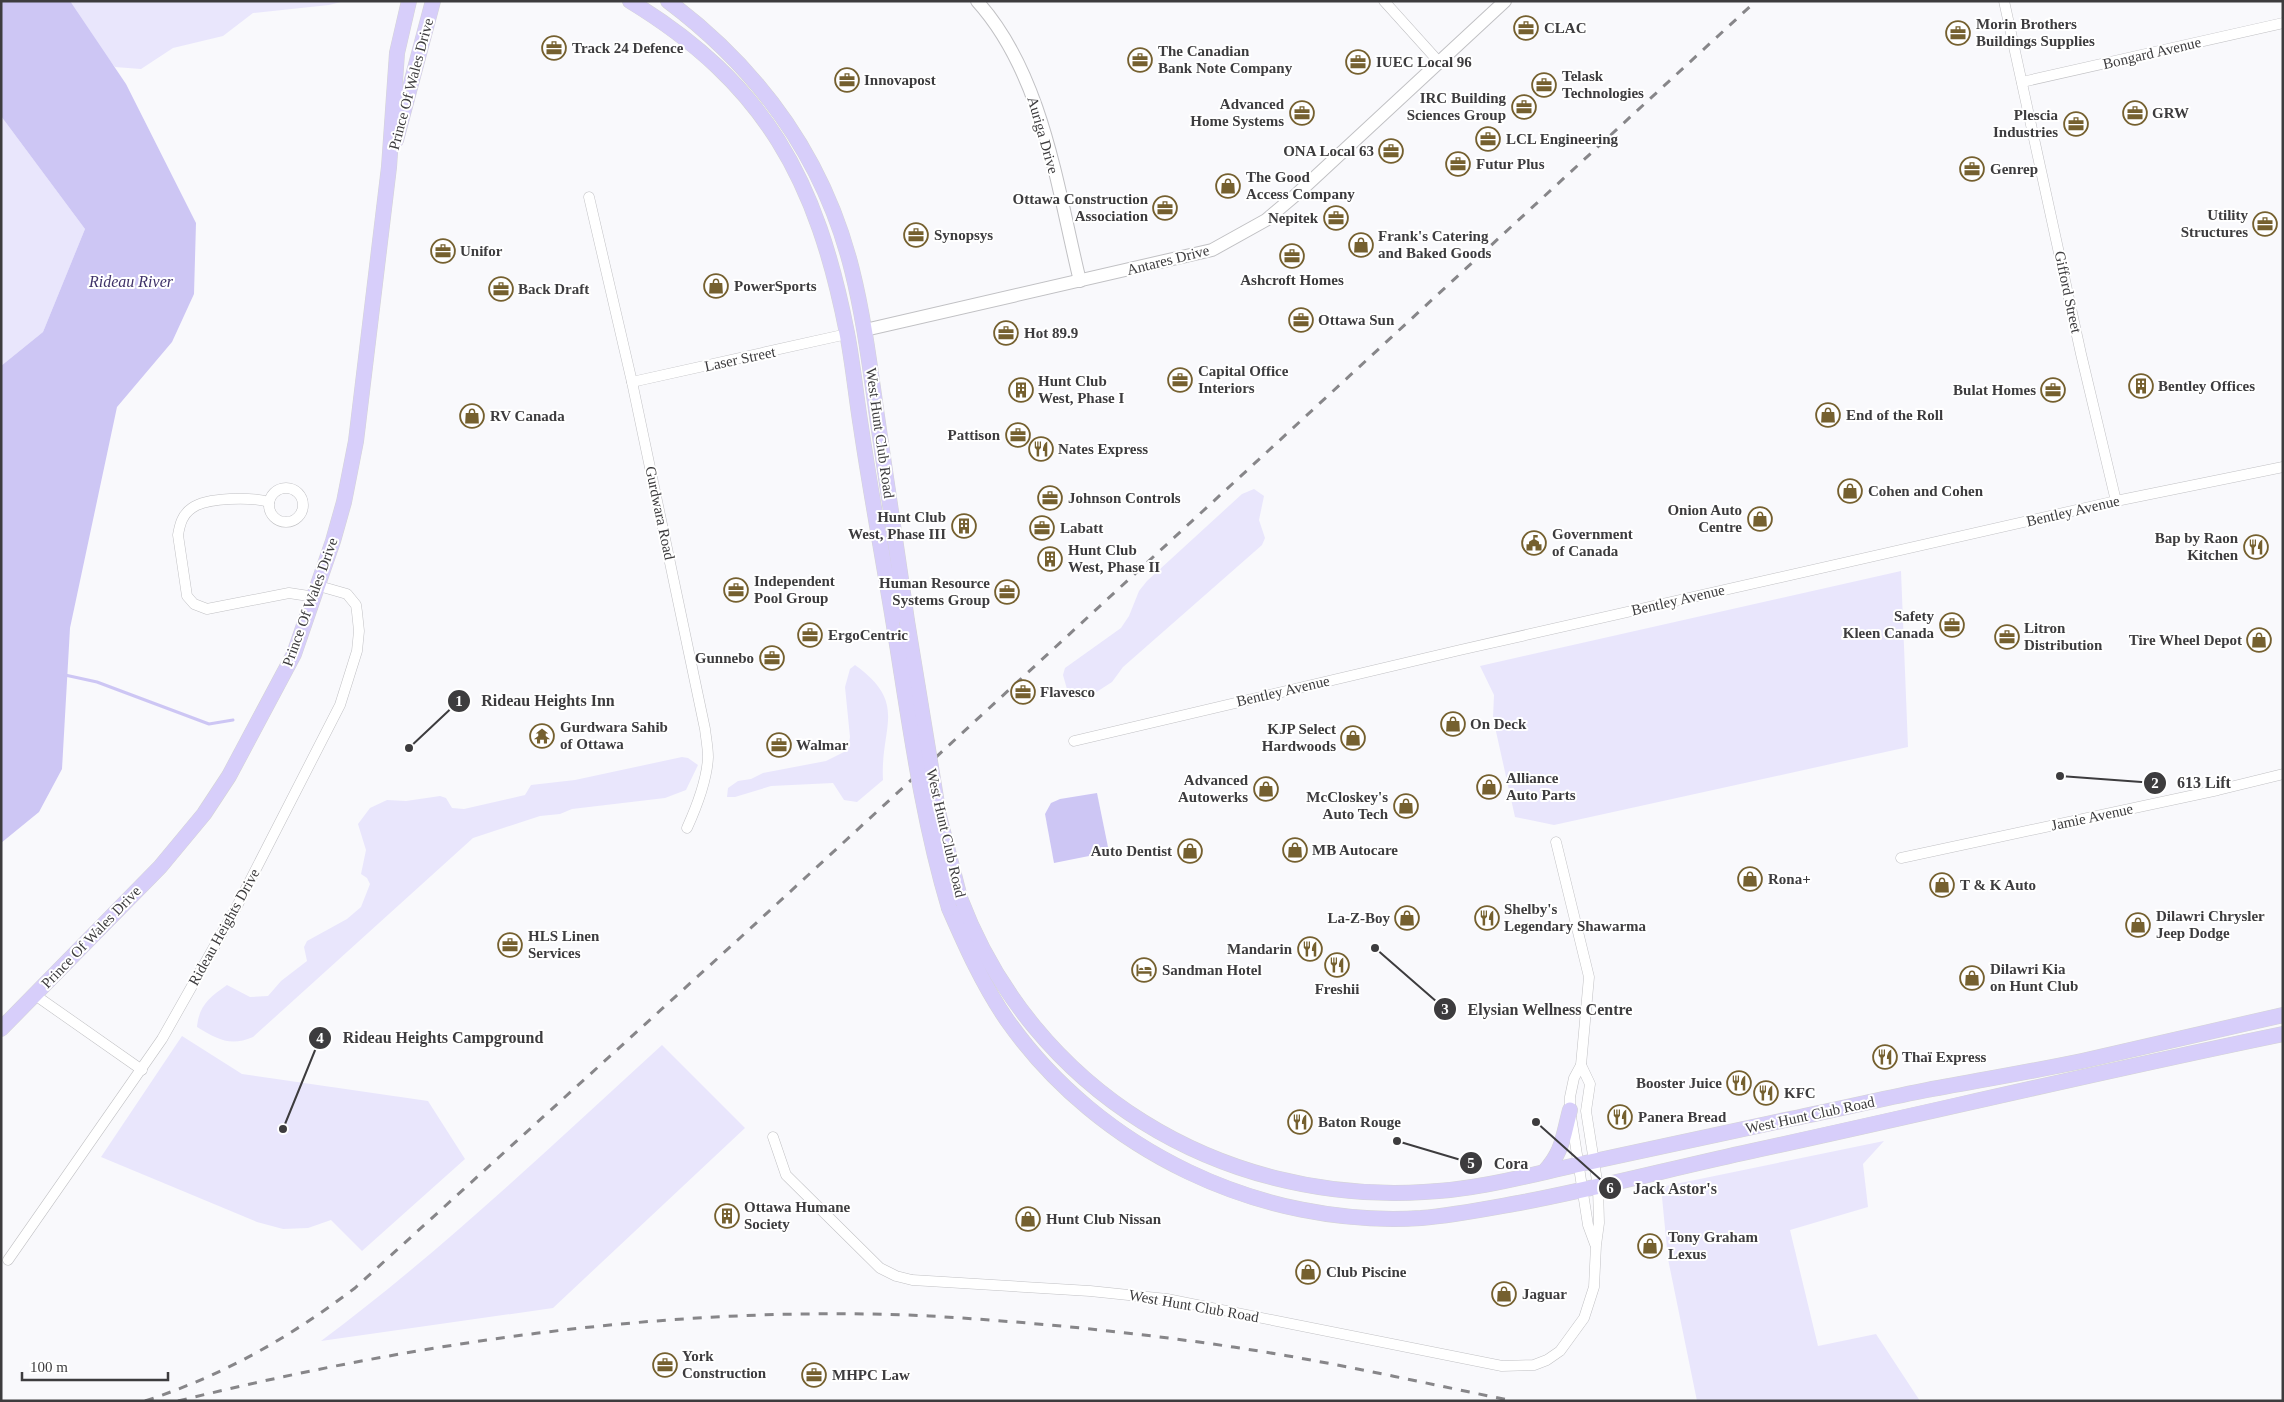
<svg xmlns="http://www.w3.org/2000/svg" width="2284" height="1402" viewBox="0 0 2284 1402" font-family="'Times New Roman',serif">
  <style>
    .green { fill: #e9e6fc }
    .water { fill: #cdc6f4 }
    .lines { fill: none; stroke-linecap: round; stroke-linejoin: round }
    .stream { stroke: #cdc6f4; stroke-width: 3 }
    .minor-casing { stroke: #c1c1c4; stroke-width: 11 }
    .tertiary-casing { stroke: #c1c1c4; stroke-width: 14 }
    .primary-casing { stroke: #d4d4d5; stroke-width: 16 }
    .minor { stroke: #fff; stroke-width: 10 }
    .tertiary { stroke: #fff; stroke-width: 12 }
    .primary { stroke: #d7cefa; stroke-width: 15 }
    .rail { stroke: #878689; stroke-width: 3; stroke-dasharray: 9 9; stroke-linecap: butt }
    .primary-bridge-casing { stroke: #d4d4d5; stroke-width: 16; stroke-linecap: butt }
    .primary-bridge { stroke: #d7cefa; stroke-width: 15 }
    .labels { text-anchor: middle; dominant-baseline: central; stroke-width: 4; stroke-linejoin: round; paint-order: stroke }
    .poi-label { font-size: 15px; font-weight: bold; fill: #3d3c3e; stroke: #fff; text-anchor: start }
    .street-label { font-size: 15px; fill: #3d3c3e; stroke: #fff }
    .water-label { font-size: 16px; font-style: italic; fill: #3f3269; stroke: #fff }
    .leader { fill: none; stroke: #3d3c3e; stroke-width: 2 }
    .callout-dot { fill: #3d3c3e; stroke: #fff; stroke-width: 2 }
    .mark-label { font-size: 15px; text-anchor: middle; font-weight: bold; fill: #fff }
    .callout-label { font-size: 16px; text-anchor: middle; font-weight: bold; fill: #3d3c3e; stroke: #fff; stroke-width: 4; stroke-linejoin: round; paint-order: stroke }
  </style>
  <rect width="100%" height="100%" fill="#f9f9fc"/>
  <!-- green -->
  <g class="green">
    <path d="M66,1h279l-16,4 -76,8 -30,23 -50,12 -32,21 -26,-2 -41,-51z"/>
    <path d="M1,116l84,113 -42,103 -42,34z"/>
    <path d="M1254,489l10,7 -5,24 6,18 -3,7 -139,122 -11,15 -28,18 -15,-4 -6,-21 2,-7 56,-40 8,-12 10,-25 8,-10 95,-87z"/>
    <path d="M1901,571l7,176 -354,78 -39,-8 -22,-99 1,-23 -14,-29z"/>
    <path d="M855,665c54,39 25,61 28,115l-26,22 -13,-2 -11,-17 -62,3 -36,11h-8l1,-9 10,-7 13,-2 12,-6 63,-12 22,-11 2,-13 -5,-50 5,-18z"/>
    <path d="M682,757l6,1 10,7 -12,25 -21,8 -93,11 -12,5 -20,2 -67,22 -220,199c-23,10 -36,2 -56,-10 2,-22 13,-30 30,-42l23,12 18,-1 13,-15 26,-20 -3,-14 3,-6 40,-22 14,-12 9,-23 -3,-6 -6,-4 5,-24 -8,-26 12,-16 17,-8 19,1 34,-5 6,2 6,10 12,1 61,-14 6,-10 44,-5z"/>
    <path d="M182,1036l60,38 186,27 37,58 -103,92 -31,-31 -23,8 -25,1 -26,-7 -156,-65z"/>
    <path d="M662,1045l83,83 -192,180 -232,33c121,-90 230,-195 341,-296z"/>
    <path d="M1884,1141l-21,23 5,43 -78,23 28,116 58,-12 44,67h-223l-29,-142 -7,-72z"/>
  </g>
  <!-- water -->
  <g class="water">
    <path d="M1,1h69l56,83 70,139 -2,71 -22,48 -55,65 -47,221 -8,141 -23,43 -38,31v-477l42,-34 42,-103 -84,-113z"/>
    <path d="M1097,793l12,59 -55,11 -9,-49 6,-11 9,-4z"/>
  </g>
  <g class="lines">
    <!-- stream -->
    <path class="stream" d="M65,675l32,7 112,42 24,-4"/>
    <!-- minor casing -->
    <g class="minor-casing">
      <g id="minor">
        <path d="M1384,1l55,61"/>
        <path d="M2004,1l77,353 35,147"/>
        <path d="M2022,82l261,-59"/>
        <path d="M589,197l43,185 73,347c1,9 3,19 3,28 -1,24 -11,49 -21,71"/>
        <path d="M632,382l215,-48"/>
        <circle cx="286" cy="505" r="17"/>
        <path d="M269,502c-17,-5 -62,-5 -77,6 -10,7 -12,16 -14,27l9,61 7,8 13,5 82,-16 26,4"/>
        <path d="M1074,741l386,-91 656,-149 167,-34"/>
        <path d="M1556,842l33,135 -8,88 -7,13 -4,19v13l18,115 7,19"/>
        <path d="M1901,858l317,-68 65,-16"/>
        <path d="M35,995l107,75"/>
        <path d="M773,1137l13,38 94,93 16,8 16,4 178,11 77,8 335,67 32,-1 13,-5 13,-9 24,-33 10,-31 2,-42 3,-22 -1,-36 -12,-76 4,-27 -9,-19"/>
        <path d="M8,1260l154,-221 73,-129 105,-205 17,-54 2,-20 -2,-19 -1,-7 -9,-11 -28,-8"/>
      </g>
    </g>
    <!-- tertiary casing -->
    <g class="tertiary-casing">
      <g id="tertiary">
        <path d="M977,1c66,73 80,186 103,280"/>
        <path d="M865,330l347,-80 54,-30 32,-27 207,-192"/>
      </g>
    </g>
    <!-- primary casing -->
    <g class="primary-casing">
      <g id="primary">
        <path d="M630,1c136,83 187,179 217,332 6,31 9,63 14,94 10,68 23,136 34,205"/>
        <path d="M668,1c92,69 156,157 184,269 13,52 19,106 27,160 9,63 19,127 28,191"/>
        <path d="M396,140l37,-139"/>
        <path d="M960,898c73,193 260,306 464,294 52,-2 102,-16 152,-27 70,-15 140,-30 209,-45 46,-9 91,-20 137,-29 53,-10 107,-19 160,-30 67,-15 134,-31 201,-46"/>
        <path d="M949,908c17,39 34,77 58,112 92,131 254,208 414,198 35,-3 69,-10 103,-16 73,-14 146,-33 219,-49 180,-39 359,-82 540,-119"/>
        <path d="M1,1029l159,-162 44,-53 25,-38 65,-122 39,-113 11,-39 12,-61 33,-274 8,-114 12,-52"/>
        <path d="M1544,1172c19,-20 19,-36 26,-62"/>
      </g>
    </g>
    <!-- minor -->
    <use href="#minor" class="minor"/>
    <!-- tertiary -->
    <use href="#tertiary" class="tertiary"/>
    <!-- primary -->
    <use href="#primary" class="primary"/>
    <!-- rail -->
    <g class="rail">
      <path d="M145,1401c81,-27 142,-62 210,-113l386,-351 1015,-936"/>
      <path d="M178,1401c244,-60 500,-97 752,-85 101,6 203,16 303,31 94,14 187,35 280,54"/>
    </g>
    <!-- primary-bridge casing -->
    <g class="primary-bridge-casing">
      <g id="primary-bridge">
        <path d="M907,621l32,195 21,82"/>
        <path d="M895,632c15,93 27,186 54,276"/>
      </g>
    </g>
    <!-- primary-bridge -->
    <use href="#primary-bridge" class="primary-bridge"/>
  </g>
  <!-- icons -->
  <defs>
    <g id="office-ring" transform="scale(1.25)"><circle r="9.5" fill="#fff" stroke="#75602f" stroke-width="1.5"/><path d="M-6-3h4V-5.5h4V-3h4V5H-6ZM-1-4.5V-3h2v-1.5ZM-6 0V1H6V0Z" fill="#75602f"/></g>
    <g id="shop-ring" transform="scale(1.25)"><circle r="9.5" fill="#fff" stroke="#75602f" stroke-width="1.5"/><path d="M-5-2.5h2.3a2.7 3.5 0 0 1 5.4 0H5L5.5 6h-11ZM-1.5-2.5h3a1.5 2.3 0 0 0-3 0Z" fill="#75602f"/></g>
    <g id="building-ring" transform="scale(1.25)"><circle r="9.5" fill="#fff" stroke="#75602f" stroke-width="1.5"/><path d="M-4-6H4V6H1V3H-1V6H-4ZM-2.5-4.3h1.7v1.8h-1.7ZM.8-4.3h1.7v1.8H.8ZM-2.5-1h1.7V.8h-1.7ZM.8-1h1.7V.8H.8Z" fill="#75602f"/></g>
    <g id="restaurant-ring" transform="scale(1.25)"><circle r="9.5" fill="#fff" stroke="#75602f" stroke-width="1.5"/><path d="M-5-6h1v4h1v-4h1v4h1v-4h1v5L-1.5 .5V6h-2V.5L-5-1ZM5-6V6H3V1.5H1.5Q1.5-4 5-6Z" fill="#75602f"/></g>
    <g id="civic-ring" transform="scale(1.25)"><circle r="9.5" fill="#fff" stroke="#75602f" stroke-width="1.5"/><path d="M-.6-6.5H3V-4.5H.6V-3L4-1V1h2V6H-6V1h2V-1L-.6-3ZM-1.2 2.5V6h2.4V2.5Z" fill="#75602f"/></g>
    <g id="temple-ring" transform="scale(1.25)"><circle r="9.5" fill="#fff" stroke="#75602f" stroke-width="1.5"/><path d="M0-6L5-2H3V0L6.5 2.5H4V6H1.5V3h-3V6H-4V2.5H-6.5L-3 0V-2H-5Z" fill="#75602f"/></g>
    <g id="hotel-ring" transform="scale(1.25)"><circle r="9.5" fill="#fff" stroke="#75602f" stroke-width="1.5"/><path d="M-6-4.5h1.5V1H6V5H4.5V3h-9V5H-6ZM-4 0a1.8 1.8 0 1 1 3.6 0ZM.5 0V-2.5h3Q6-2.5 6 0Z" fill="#75602f"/></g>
  </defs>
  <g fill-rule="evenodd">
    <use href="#office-ring" x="1526" y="28"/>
    <use href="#office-ring" x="1958" y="33"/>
    <use href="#office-ring" x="554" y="48"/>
    <use href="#office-ring" x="1140" y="60"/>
    <use href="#office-ring" x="1358" y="62"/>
    <use href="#office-ring" x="847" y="80"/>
    <use href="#office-ring" x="1544" y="85"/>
    <use href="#office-ring" x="1524" y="107"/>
    <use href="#office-ring" x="1302" y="113"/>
    <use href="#office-ring" x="2135" y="113"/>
    <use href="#office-ring" x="2076" y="124"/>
    <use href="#office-ring" x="1488" y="139"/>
    <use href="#office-ring" x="1391" y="151"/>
    <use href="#office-ring" x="1458" y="164"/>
    <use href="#office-ring" x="1972" y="169"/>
    <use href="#shop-ring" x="1228" y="186"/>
    <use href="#office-ring" x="1165" y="208"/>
    <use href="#office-ring" x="1336" y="218"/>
    <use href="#office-ring" x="2265" y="224"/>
    <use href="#office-ring" x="916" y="235"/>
    <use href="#shop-ring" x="1361" y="245"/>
    <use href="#office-ring" x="443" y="251"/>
    <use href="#office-ring" x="1292" y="256"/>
    <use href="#shop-ring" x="716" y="286"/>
    <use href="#office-ring" x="501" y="289"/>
    <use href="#office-ring" x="1301" y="320"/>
    <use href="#office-ring" x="1006" y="333"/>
    <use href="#office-ring" x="1180" y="380"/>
    <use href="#building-ring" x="2141" y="386"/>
    <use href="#building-ring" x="1021" y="390"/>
    <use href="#office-ring" x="2053" y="390"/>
    <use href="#shop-ring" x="1828" y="415"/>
    <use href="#shop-ring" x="472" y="416"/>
    <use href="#office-ring" x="1018" y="435"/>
    <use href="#restaurant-ring" x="1041" y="449"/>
    <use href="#shop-ring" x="1850" y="491"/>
    <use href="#office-ring" x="1050" y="498"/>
    <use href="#shop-ring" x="1760" y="519"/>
    <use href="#building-ring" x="964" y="526"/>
    <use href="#office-ring" x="1042" y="528"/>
    <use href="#civic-ring" x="1534" y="543"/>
    <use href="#restaurant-ring" x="2256" y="547"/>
    <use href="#building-ring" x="1050" y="559"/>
    <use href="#office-ring" x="736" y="590"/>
    <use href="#office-ring" x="1007" y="592"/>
    <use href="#office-ring" x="1952" y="625"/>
    <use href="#office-ring" x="810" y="635"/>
    <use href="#office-ring" x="2007" y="637"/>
    <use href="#shop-ring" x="2259" y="640"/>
    <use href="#office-ring" x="772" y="658"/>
    <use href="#office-ring" x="1023" y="692"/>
    <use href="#shop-ring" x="1453" y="724"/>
    <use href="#temple-ring" x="542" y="736"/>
    <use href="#shop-ring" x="1353" y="738"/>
    <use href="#office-ring" x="779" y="745"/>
    <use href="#shop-ring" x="1489" y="787"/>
    <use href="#shop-ring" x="1266" y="789"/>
    <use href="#shop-ring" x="1406" y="806"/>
    <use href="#shop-ring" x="1295" y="850"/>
    <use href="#shop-ring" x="1190" y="851"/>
    <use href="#shop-ring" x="1750" y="879"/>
    <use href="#shop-ring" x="1942" y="885"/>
    <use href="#shop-ring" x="1407" y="918"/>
    <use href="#restaurant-ring" x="1487" y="918"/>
    <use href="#shop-ring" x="2138" y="925"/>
    <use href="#office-ring" x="510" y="945"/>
    <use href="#restaurant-ring" x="1310" y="949"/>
    <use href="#restaurant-ring" x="1337" y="965"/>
    <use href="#hotel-ring" x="1144" y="970"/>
    <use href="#shop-ring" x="1972" y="978"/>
    <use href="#restaurant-ring" x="1885" y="1057"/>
    <use href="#restaurant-ring" x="1739" y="1083"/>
    <use href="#restaurant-ring" x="1766" y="1093"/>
    <use href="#restaurant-ring" x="1620" y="1117"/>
    <use href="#restaurant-ring" x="1300" y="1122"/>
    <use href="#building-ring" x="727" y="1216"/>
    <use href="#shop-ring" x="1028" y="1219"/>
    <use href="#shop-ring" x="1650" y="1246"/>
    <use href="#shop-ring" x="1308" y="1272"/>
    <use href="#shop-ring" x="1504" y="1294"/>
    <use href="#office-ring" x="665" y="1365"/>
    <use href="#office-ring" x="814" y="1375"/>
  </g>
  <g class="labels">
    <!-- poi labels -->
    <g class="poi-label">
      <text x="1976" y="24">Morin Brothers<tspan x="1976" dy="17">Buildings Supplies</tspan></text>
      <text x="1544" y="28">CLAC</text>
      <text x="572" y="48">Track 24 Defence</text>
      <text x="1158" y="51">The Canadian<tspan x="1158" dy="17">Bank Note Company</tspan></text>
      <text x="1376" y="62">IUEC Local 96</text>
      <text x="1562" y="76">Telask<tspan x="1562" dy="17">Technologies</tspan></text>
      <text x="864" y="80">Innovapost</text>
      <text x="1506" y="98" text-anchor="end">IRC Building<tspan x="1506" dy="17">Sciences Group</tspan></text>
      <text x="1284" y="104" text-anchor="end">Advanced<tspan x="1284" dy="17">Home Systems</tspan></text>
      <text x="2152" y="113">GRW</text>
      <text x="2058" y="115" text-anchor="end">Plescia<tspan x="2058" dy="17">Industries</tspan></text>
      <text x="1506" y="139">LCL Engineering</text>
      <text x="1374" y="151" text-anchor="end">ONA Local 63</text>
      <text x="1476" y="164">Futur Plus</text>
      <text x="1990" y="169">Genrep</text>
      <text x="1246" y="177">The Good<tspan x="1246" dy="17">Access Company</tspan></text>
      <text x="1148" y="199" text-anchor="end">Ottawa Construction<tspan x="1148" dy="17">Association</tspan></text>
      <text x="2248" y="215" text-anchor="end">Utility<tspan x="2248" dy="17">Structures</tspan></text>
      <text x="1318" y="218" text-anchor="end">Nepitek</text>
      <text x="934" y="235">Synopsys</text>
      <text x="1378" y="236">Frank's Catering<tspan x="1378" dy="17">and Baked Goods</tspan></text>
      <text x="460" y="251">Unifor</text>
      <text x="1292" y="280" text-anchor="middle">Ashcroft Homes</text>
      <text x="734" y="286">PowerSports</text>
      <text x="518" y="289">Back Draft</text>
      <text x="1318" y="320">Ottawa Sun</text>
      <text x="1024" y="333">Hot 89.9</text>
      <text x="1198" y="371">Capital Office<tspan x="1198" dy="17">Interiors</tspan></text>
      <text x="1038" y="381">Hunt Club<tspan x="1038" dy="17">West, Phase I</tspan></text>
      <text x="2158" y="386">Bentley Offices</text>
      <text x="2036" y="390" text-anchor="end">Bulat Homes</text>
      <text x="1846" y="415">End of the Roll</text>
      <text x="490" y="416">RV Canada</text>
      <text x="1000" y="435" text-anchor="end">Pattison</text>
      <text x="1058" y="449">Nates Express</text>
      <text x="1868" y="491">Cohen and Cohen</text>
      <text x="1068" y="498">Johnson Controls</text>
      <text x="1742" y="510" text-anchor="end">Onion Auto<tspan x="1742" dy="17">Centre</tspan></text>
      <text x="946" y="517" text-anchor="end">Hunt Club<tspan x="946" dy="17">West, Phase III</tspan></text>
      <text x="1060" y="528">Labatt</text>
      <text x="1552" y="534">Government<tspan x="1552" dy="17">of Canada</tspan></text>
      <text x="2238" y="538" text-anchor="end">Bap by Raon<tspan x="2238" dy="17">Kitchen</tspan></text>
      <text x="1068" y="550">Hunt Club<tspan x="1068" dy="17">West, Phase II</tspan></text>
      <text x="754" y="581">Independent<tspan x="754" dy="17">Pool Group</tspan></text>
      <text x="990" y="583" text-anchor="end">Human Resource<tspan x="990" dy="17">Systems Group</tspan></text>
      <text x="1934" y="616" text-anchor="end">Safety<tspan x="1934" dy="17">Kleen Canada</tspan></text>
      <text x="2024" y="628">Litron<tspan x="2024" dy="17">Distribution</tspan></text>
      <text x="828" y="635">ErgoCentric</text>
      <text x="2242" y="640" text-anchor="end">Tire Wheel Depot</text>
      <text x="754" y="658" text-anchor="end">Gunnebo</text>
      <text x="1040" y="692">Flavesco</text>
      <text x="1470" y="724">On Deck</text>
      <text x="560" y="727">Gurdwara Sahib<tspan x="560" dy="17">of Ottawa</tspan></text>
      <text x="1336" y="729" text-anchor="end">KJP Select<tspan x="1336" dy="17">Hardwoods</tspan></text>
      <text x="796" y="745">Walmar</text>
      <text x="1506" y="778">Alliance<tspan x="1506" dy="17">Auto Parts</tspan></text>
      <text x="1248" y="780" text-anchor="end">Advanced<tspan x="1248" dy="17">Autowerks</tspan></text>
      <text x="1388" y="797" text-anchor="end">McCloskey's<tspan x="1388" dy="17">Auto Tech</tspan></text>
      <text x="1312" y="850">MB Autocare</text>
      <text x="1172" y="851" text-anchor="end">Auto Dentist</text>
      <text x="1768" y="879">Rona+</text>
      <text x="1960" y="885">T &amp; K Auto</text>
      <text x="1504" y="909">Shelby's<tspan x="1504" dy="17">Legendary Shawarma</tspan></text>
      <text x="2156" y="916">Dilawri Chrysler<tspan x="2156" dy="17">Jeep Dodge</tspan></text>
      <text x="1390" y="918" text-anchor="end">La-Z-Boy</text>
      <text x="528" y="936">HLS Linen<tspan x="528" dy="17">Services</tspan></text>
      <text x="1292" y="949" text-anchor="end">Mandarin</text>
      <text x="1990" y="969">Dilawri Kia<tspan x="1990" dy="17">on Hunt Club</tspan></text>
      <text x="1162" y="970">Sandman Hotel</text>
      <text x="1337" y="989" text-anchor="middle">Freshii</text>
      <text x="1902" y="1057">Thaï Express</text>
      <text x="1722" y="1083" text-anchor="end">Booster Juice</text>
      <text x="1784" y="1093">KFC</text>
      <text x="1638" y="1117">Panera Bread</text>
      <text x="1318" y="1122">Baton Rouge</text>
      <text x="744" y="1207">Ottawa Humane<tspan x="744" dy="17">Society</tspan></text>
      <text x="1046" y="1219">Hunt Club Nissan</text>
      <text x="1668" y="1237">Tony Graham<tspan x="1668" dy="17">Lexus</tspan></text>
      <text x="1326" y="1272">Club Piscine</text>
      <text x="1522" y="1294">Jaguar</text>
      <text x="682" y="1356">York<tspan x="682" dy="17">Construction</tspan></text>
      <text x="832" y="1375">MHPC Law</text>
    </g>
    <!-- street labels -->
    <g class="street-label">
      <text transform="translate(2152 53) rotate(-13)">Bongard Avenue</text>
      <text transform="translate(411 84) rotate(-75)">Prince Of Wales Drive</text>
      <text transform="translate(1043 135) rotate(74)">Auriga Drive</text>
      <text transform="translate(1168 260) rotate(-14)">Antares Drive</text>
      <text transform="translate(2068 292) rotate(78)">Gifford Street</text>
      <text transform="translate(740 359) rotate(-12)">Laser Street</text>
      <text transform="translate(880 433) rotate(82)">West Hunt Club Road</text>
      <text transform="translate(2073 511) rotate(-13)">Bentley Avenue</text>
      <text transform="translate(660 513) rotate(78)">Gurdwara Road</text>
      <text transform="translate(1678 600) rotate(-13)">Bentley Avenue</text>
      <text transform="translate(310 602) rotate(-70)">Prince Of Wales Drive</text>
      <text transform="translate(1283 691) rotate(-13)">Bentley Avenue</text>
      <text transform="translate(2092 817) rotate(-12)">Jamie Avenue</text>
      <text transform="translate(946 833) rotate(77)">West Hunt Club Road</text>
      <text transform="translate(224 927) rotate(-61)">Rideau Heights Drive</text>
      <text transform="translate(91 937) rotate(-46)">Prince Of Wales Drive</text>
      <text transform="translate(1810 1115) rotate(-12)">West Hunt Club Road</text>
      <text transform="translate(1194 1306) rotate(10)">West Hunt Club Road</text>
    </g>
    <!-- water labels -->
    <g class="water-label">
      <text x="131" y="281">Rideau River</text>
    </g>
  </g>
  <!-- callouts -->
  <path class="leader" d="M409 748L459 701M2060 776L2155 783M1375 948L1445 1009M283 1129L320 1038M1397 1141L1471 1163M1536 1122L1610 1188"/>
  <g class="callout-dot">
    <circle cx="409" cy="748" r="5"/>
    <circle cx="2060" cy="776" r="5"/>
    <circle cx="1375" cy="948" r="5"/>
    <circle cx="283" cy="1129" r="5"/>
    <circle cx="1397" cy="1141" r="5"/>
    <circle cx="1536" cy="1122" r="5"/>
    <circle cx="459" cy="701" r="12"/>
    <circle cx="2155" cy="783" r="12"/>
    <circle cx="1445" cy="1009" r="12"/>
    <circle cx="320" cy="1038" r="12"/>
    <circle cx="1471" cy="1163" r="12"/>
    <circle cx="1610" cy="1188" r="12"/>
  </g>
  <g class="mark-label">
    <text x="459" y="706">1</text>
    <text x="2155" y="788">2</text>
    <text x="1445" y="1014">3</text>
    <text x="320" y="1043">4</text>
    <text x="1471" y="1168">5</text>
    <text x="1610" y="1193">6</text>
  </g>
  <g class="callout-label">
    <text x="548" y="706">Rideau Heights Inn</text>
    <text x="2204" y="788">613 Lift</text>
    <text x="1550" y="1015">Elysian Wellness Centre</text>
    <text x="443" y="1043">Rideau Heights Campground</text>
    <text x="1511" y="1169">Cora</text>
    <text x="1675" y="1194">Jack Astor's</text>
  </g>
  <!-- border -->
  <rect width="2284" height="1402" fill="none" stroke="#3d3c3e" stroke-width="5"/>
  <!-- scale -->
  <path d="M22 1372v8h146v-8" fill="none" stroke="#3d3c3e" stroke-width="2.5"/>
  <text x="30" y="1372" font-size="15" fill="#3d3c3e" stroke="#ffffff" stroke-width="4" paint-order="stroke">100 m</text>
</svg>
